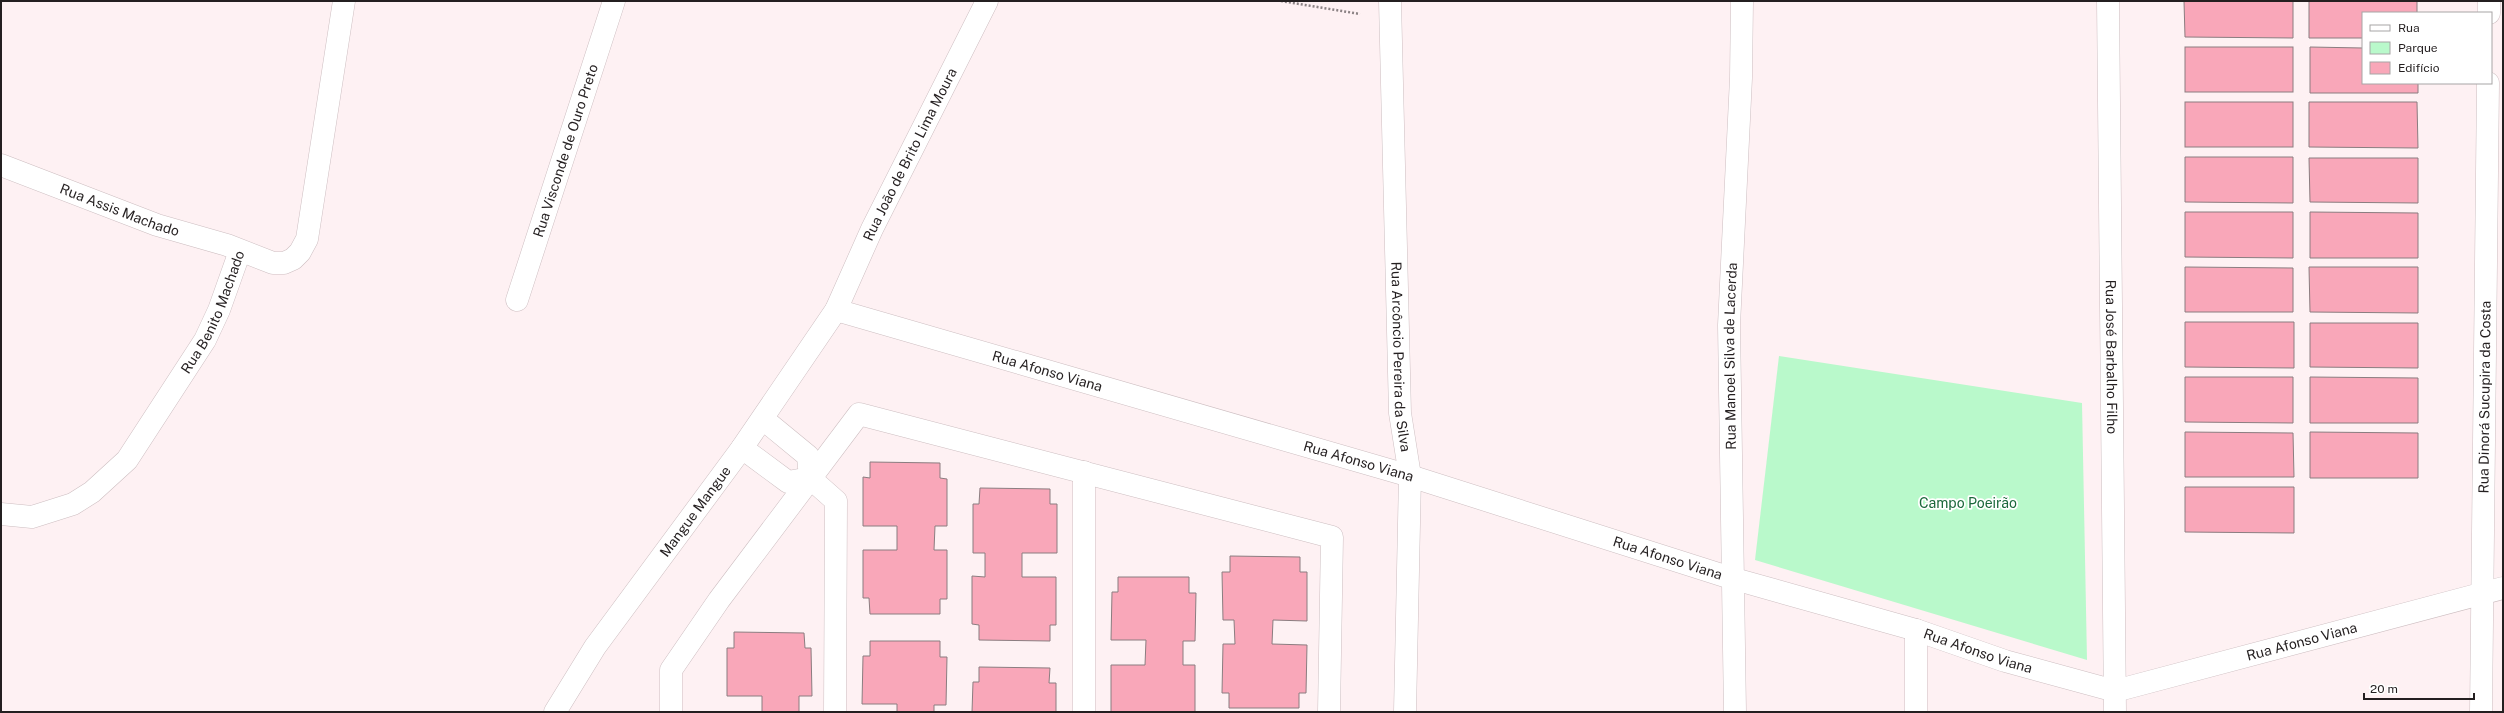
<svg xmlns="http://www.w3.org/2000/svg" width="2504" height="713" viewBox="0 0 2504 713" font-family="'Public Sans',sans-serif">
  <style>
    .green { fill: #b9f9cb }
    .building { fill: #f9a7b9; stroke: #8b7d80 }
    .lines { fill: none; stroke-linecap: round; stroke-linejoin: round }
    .lane-casing { stroke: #cdbec1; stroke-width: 23 }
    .street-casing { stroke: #cdbec1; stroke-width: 23 }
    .path { stroke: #8b8284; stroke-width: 2.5; stroke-dasharray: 2 2; stroke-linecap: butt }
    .lane { stroke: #fff; stroke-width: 22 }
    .street { stroke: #fff; stroke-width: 22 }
    .labels { text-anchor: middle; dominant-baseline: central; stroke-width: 3.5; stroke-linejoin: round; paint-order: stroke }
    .street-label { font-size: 14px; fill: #241f20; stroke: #fff }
    .park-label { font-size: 14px; fill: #1b683b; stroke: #fff }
  </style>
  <rect width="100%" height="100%" fill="#fef1f3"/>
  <!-- green -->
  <path class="green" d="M1779,356l303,47 5,257 -332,-100z"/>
  <!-- building -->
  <g class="building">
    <path d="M2184,1h109v37l-108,-1z"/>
    <path d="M2309,1h108v12h-54v25h-54z"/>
    <rect x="2185" y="47" width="108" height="45"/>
    <path d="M2310,47l53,1v35h55v10h-108z"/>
    <rect x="2185" y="102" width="108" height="45"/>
    <path d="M2309,102h108l1,46 -109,-1z"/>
    <path d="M2185,157h108v46l-108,-1z"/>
    <path d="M2309,158h109v45l-108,-1z"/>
    <path d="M2185,212h108v46l-108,-1z"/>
    <path d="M2310,212l108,1v45h-108z"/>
    <path d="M2185,267l108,1v44h-108z"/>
    <path d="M2309,267h109v46l-108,-1z"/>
    <path d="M2185,322h109v46l-109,-1z"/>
    <path d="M2310,323h108v45l-108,-1z"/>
    <path d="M2185,377h108v46l-108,-1z"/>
    <path d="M2310,377l108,1v45h-108z"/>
    <path d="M2185,432l108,1 1,44h-109z"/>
    <path d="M2310,432l108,1v45h-108z"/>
    <path d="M870,462l70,1v15l7,1v47h-12l-1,24h13v49h-7v15h-70l-1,-16h-6v-48h34v-24h-34v-49l7,1z"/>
    <path d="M2185,487h109v46l-109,-1z"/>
    <path d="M980,488l70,1v15h7v49h-35v24h34v48h-6v16l-71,-1v-15l-7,-1v-48l13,1v-24h-12v-49h6z"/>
    <path d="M1230,556l70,1v15h7v49l-34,-1 -1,24 35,1 -1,48h-7v15h-70v-15h-7l1,-49h12l-1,-24h-11l-1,-48h8z"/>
    <path d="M1118,577h71v16h7l-1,48h-12v24h12v47h-84v-47h34l1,-25h-35l1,-48h6z"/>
    <path d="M734,632l70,1 1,15h6l1,48h-13v16h-37v-16h-35v-48h7z"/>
    <path d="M870,641h70v16h7l-1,48h-12v7h-37v-8h-35l1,-48h7z"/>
    <path d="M979,667l71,1 -1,15h7v29h-84l1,-30h6z"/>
  </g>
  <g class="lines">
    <!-- lane casing -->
    <g class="lane-casing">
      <g id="lane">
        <path d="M763,419l45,37 2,22 26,23 -1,211"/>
        <path d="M742,448l46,34 22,-4"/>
        <path d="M1084,472v240"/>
        <path d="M671,712v-42l48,-70 140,-186 473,123 -3,175"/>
      </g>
    </g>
    <!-- street casing -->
    <g class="street-casing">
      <g id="street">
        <path id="s1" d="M1390,1l10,412 10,63 -5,236"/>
        <path id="s2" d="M2108,1l7,711"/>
        <path d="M2489,13v-12"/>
        <path id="s3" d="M1,165l156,60 70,20 46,18h11l9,-4 7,-7 7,-13 37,-238"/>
        <path id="s4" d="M517,300l97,-299"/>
        <path id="s5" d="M836,310l574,166 321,102 185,52 89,31 110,30 388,-103"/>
        <path id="s6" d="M1,514l31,3 41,-13 19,-12 35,-32 78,-120 14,-30 21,-59"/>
        <path id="s7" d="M555,712l40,-65 147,-199 94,-138 36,-81 115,-228"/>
        <path id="s8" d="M1735,712l-6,-387 12,-247 1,-77"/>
        <path d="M1916,712v-82"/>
        <path id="s9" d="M2481,712l7,-629"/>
      </g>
    </g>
    <!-- path -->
    <path class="path" d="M1281,1l79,13"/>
    <!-- lane -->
    <use href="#lane" class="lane"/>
    <!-- street -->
    <use href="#street" class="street"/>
  </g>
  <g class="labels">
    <!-- street labels -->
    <g class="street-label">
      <text stroke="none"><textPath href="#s4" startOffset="157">Rua Visconde de Ouro Preto</textPath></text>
      <text stroke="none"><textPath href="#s7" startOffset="663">Rua João de Brito Lima Moura</textPath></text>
      <text stroke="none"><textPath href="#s3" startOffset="127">Rua Assis Machado</textPath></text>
      <text stroke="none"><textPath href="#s6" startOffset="316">Rua Benito Machado</textPath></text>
      <text stroke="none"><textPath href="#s8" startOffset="356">Rua Manoel Silva de Lacerda</textPath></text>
      <text stroke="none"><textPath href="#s1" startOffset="356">Rua Arcôncio Pereira da Silva</textPath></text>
      <text stroke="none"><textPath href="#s2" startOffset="356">Rua José Barbalho Filho</textPath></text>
      <text stroke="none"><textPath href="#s5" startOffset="220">Rua Afonso Viana</textPath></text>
      <text stroke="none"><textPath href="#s9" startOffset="315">Rua Dinorá Sucupira da Costa</textPath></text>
      <text stroke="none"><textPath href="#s5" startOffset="544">Rua Afonso Viana</textPath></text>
      <text stroke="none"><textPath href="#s7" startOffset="245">Mangue Mangue</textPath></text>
      <text stroke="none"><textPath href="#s5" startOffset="868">Rua Afonso Viana</textPath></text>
      <text stroke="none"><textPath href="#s5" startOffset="1528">Rua Afonso Viana</textPath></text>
      <text stroke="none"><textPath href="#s5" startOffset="1192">Rua Afonso Viana</textPath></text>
    </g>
    <!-- park labels -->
    <g class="park-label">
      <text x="1968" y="503">Campo Poeirão</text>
    </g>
  </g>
  <!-- border -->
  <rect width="2504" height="713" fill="none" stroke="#241f20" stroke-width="4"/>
  <!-- legend -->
  <rect x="2362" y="12" width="130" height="72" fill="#ffffff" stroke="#a7a5a6"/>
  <rect x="2370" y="25" width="20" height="6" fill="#ffffff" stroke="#a7a5a6"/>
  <text x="2398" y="32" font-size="12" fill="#241f20">Rua</text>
  <rect x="2370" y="42" width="20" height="12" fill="#b9f9cb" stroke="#a7a5a6"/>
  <text x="2398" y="52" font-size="12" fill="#241f20">Parque</text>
  <rect x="2370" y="62" width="20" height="12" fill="#f9a7b9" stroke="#a7a5a6"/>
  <text x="2398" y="72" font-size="12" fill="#241f20">Edifício</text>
  <!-- scale -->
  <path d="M2364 693v6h110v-6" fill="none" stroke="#241f20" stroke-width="2"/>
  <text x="2370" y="693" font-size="12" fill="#241f20" stroke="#ffffff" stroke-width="3" paint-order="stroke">20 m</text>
</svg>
